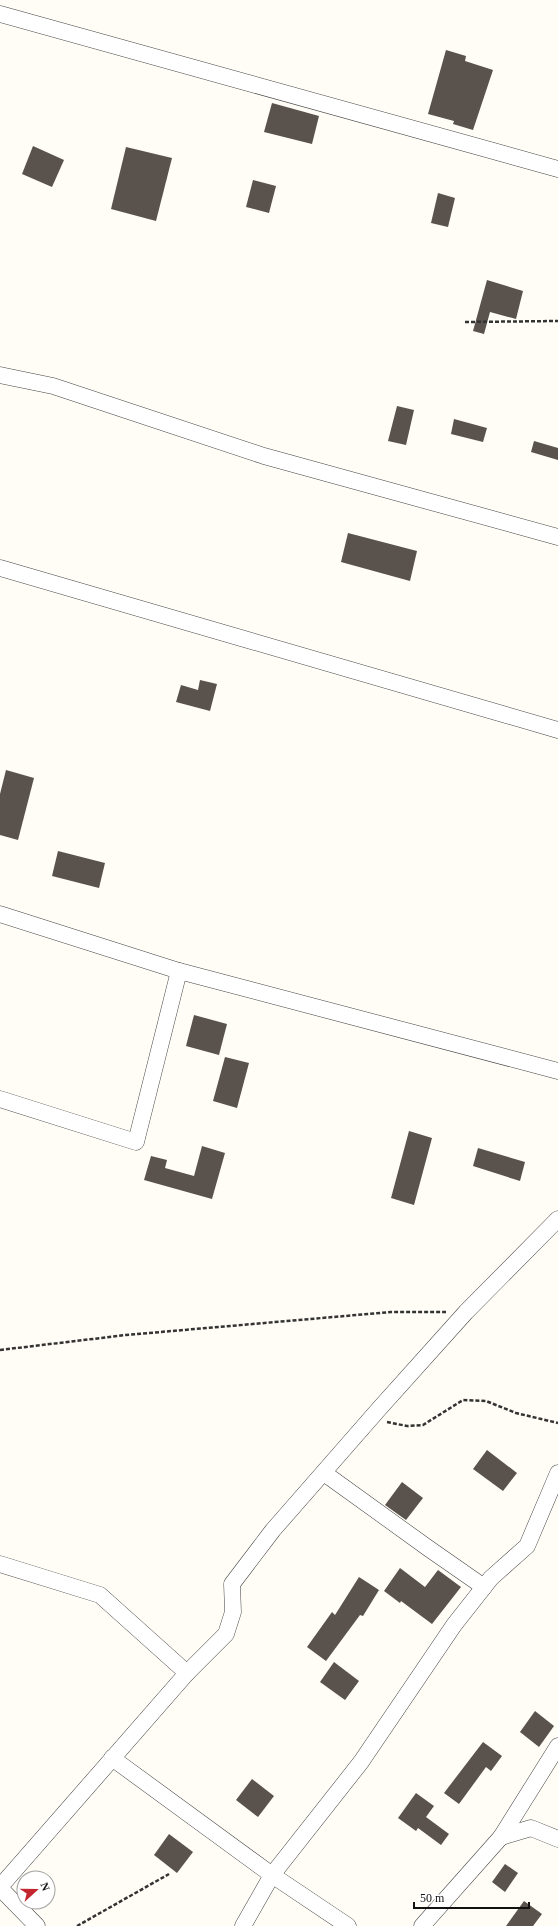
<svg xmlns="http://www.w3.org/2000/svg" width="558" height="1926" viewBox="0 0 558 1926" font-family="Georgia,serif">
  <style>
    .building { fill: #5a524d }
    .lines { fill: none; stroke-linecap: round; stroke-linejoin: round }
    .street-casing { stroke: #444; stroke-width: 17 }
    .path { stroke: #333; stroke-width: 2.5; stroke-dasharray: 4 2; stroke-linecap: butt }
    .street { stroke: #fff; stroke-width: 16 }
  </style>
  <rect width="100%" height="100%" fill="#fffdf5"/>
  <!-- building -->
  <g class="building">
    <path d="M446,50l20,6 -1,5 28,9 -20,60 -20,-6 1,-3 -26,-7z"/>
    <path d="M272,103l47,13 -7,28 -48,-12z"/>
    <path d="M33,146l31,14 -12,27 -30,-13z"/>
    <path d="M126,147l46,11 -16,63 -45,-12z"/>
    <path d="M253,180l23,6 -7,27 -23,-6z"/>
    <path d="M438,193l17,5 -7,29 -17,-4z"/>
    <path d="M487,280l36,11 -7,28 -26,-7 -6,22 -11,-3z"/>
    <path d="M397,406l17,4 -8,35 -18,-4z"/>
    <path d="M454,419l33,9 -4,14 -32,-8z"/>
    <path d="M534,441l24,7v12l-27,-8z"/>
    <path d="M348,533l69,18 -7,30 -69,-19z"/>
    <path d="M200,680l17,4 -7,27 -34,-9 5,-17 17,5z"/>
    <path d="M6,770l28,8 -16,62 -18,-5v-41z"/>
    <path d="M58,851l47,12 -6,25 -47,-12z"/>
    <path d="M194,1015l33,9 -8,31 -33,-9z"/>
    <path d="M225,1057l24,6 -12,45 -24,-7z"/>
    <path d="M409,1131l23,7 -18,67 -23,-7z"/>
    <path d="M202,1146l23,7 -13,46 -68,-19 7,-24 16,4 -2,8 29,8z"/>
    <path d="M478,1148l47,14 -5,19 -47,-15z"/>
    <path d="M487,1450l30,23 -14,18 -30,-22z"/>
    <path d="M402,1482l21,16 -17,22 -21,-15z"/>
    <path d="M400,1568l25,19 13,-17 23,17 -29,37 -31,-23 -1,2 -16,-12z"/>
    <path d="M359,1577l20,13 -16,26 -3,-1 -34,46 -19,-14 25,-35 3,3z"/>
    <path d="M334,1662l25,19 -14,19 -25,-18z"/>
    <path d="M535,1711l19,15 -15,21 -19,-15z"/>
    <path d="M483,1742l19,14 -11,15 -5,-4 -27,37 -15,-11z"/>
    <path d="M252,1779l22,17 -16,21 -22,-17z"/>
    <path d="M416,1793l18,13 -8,11 23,17 -8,11 -23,-17 -2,3 -18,-13z"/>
    <path d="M169,1834l24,18 -16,21 -23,-18z"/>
    <path d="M505,1864l13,9 -13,19 -13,-10z"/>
    <path d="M524,1901l18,13 -9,12h-27z"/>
  </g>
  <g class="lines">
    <!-- street casing -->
    <g class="street-casing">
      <g id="street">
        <path d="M0,14l558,155"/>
        <path d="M0,375l53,11 211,70 294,81"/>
        <path d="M0,568l558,162"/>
        <path d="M0,914l179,57 379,100"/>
        <path d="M0,1099l136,43 43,-171"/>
        <path d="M324,1473l104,75 56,39"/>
        <path d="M0,1564l100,31 87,78"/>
        <path d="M112,1758l160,117 76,51"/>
        <path d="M501,1837l30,-9 27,11"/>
        <path d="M0,1887l187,-214 39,-39 7,-22 -1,-28 41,-54 105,-120 88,-98 92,-93"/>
        <path d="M0,1888l37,38"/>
        <path d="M243,1926l29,-51 89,-113 93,-137 37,-47 36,-32 31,-73"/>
        <path d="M422,1926l79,-89 57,-91"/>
      </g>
    </g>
    <!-- path -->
    <g class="path">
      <path d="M465,322l93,-1"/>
      <path d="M0,1350l126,-15 265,-23h55"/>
      <path d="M387,1422l20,4 16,-1 40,-25 23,1 30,12 42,10"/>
      <path d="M77,1926l92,-52"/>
    </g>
    <!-- street -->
    <use href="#street" class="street"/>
  </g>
  <!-- north arrow -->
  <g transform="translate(36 1890) rotate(69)"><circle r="19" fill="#ffffff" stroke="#a0a0a0"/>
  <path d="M0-3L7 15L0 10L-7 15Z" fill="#c4262e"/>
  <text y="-6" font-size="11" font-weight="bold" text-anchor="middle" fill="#111111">N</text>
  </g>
  <!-- scale -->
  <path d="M414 1902v6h115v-6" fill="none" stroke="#111111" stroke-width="2"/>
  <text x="420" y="1902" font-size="12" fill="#111111" stroke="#ffffff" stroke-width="3" paint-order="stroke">50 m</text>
</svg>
